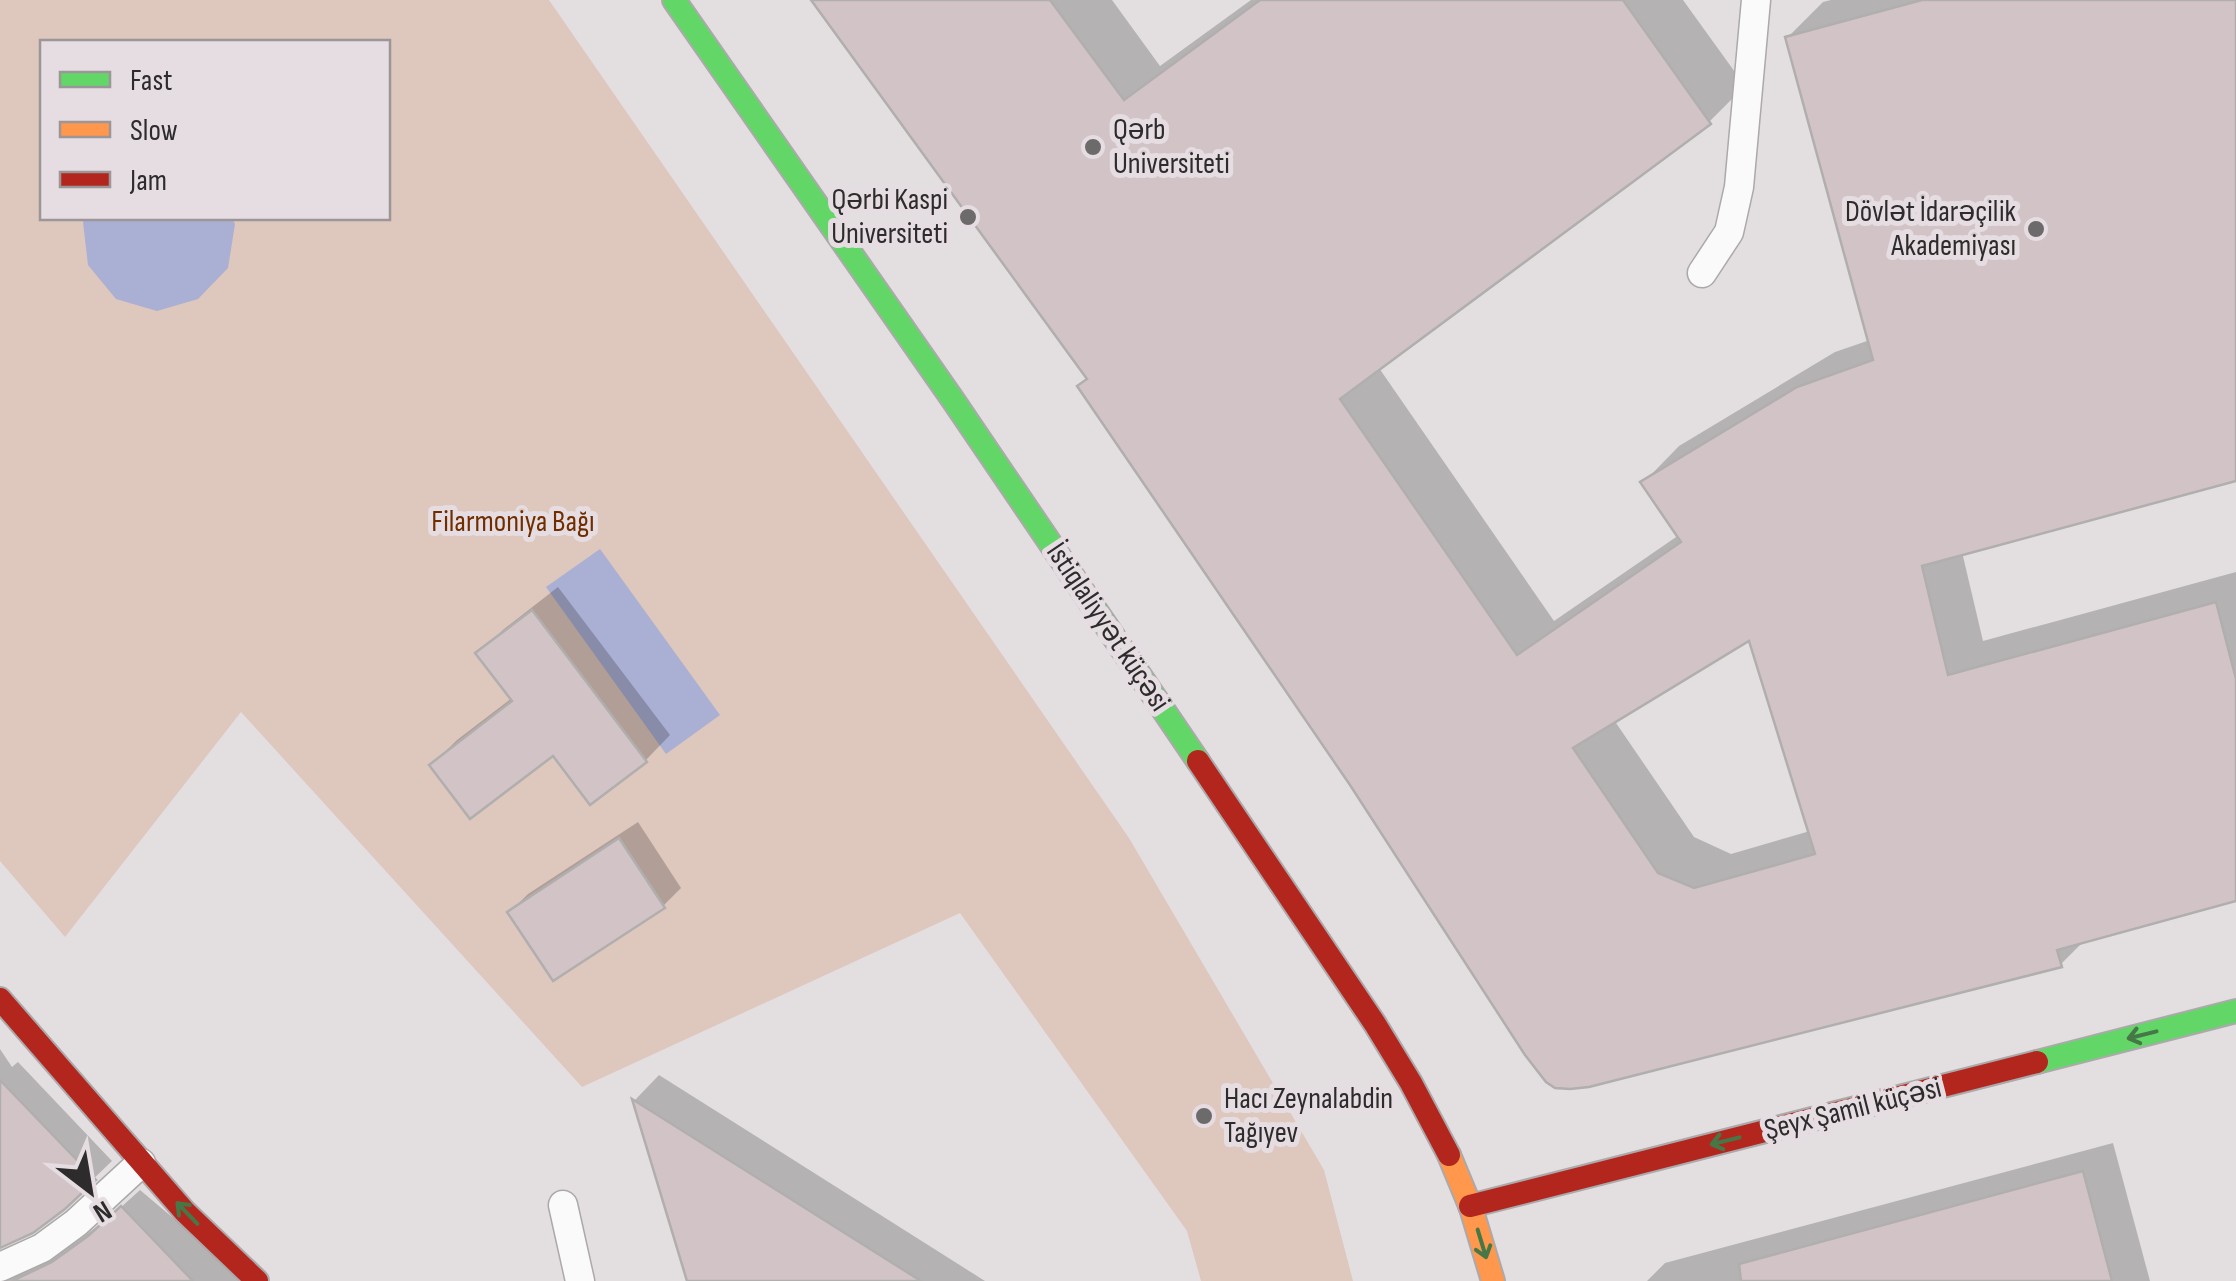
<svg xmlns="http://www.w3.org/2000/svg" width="2236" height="1281" viewBox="0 0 2236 1281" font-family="'Sofia Sans Condensed',sans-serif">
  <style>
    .green { fill: #dec7bd; fill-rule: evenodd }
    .water { fill: #aaafd4 }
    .shadow { fill: #0003; fill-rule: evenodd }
    .building { fill: #d2c4c6; stroke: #b1aeae; stroke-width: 2.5; fill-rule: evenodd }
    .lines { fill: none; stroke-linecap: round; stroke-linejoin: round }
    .lane-casing { stroke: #aca9ab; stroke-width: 31 }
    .fast-casing { stroke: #aca9ab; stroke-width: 26 }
    .slow-casing { stroke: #aca9ab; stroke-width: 26 }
    .jam-casing { stroke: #aca9ab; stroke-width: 26 }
    .lane { stroke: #fbfafa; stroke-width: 28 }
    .fast { stroke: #63d668; stroke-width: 22 }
    .slow { stroke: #ff974d; stroke-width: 22 }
    .jam { stroke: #b3261e; stroke-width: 22 }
    .oneway { stroke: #467847 }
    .poi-dot { fill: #6d6a6b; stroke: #e5dde1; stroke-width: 4 }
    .labels { text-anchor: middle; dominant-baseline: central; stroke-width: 10; stroke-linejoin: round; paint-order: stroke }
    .poi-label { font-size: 30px; fill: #2e2b2c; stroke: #e5dde1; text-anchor: start }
    .park-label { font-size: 30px; fill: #702e00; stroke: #e5dde1 }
    .street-label { font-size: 30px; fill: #2e2b2c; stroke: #e5dde1 }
  </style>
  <rect width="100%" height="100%" fill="#e3dfe1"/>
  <!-- green -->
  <path class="green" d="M0,0h549l580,838 195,332 29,111h-152l-14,-50 -227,-318 -378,174 -341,-375 -176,225 -65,-76zM42,42h346v176h-346z"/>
  <!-- water -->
  <g class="water">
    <path d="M85,218h147l3,6 -7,44 -30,31 -41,12 -41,-12 -28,-34 -5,-43z"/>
    <path d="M600,549l120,166 -54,39 -120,-167z"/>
  </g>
  <!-- shadow -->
  <g class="shadow">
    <path d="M814,0h298l48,66 91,-66h432l62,86 -36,36 -330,246 175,253 125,-86 -35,-53 35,-36 156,-94 35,-12 -83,-302 36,-36 8,-2h405v479l-274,73 21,89 253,-69v327l-150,40 -25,25 -505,121 -467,-707zM1750,637l60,194 -79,23 -37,-17 -80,-117z"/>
    <path d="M558,587l112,148 -24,25 -55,42 -38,-50 -121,13 25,-25 55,-42 -33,-44 25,-25z"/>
    <path d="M638,822l43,66 -18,18 -153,6 18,-18z"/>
    <path d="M0,1049l12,18 6,-5 94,99 -49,47 -63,39z"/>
    <path d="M659,1075l326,206h-296l-54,-181z"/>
    <path d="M2113,1143l37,138h-503l18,-18z"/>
    <path d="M140,1190l108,91h-248v-32l2,8 24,9 44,-20 39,-28z"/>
  </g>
  <!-- building -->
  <g class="building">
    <path d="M811,0h239l74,100 136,-100h363l88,124 -371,275 177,256 164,-113 -41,-60 157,-95 76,-27 -88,-323 137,-37h314v481l-314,85 26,109 268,-73 20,77v222l-179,49 5,17 -473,120 -19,2 -15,-1 -9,-6 -21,-27 -175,-270 -273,-399 10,-7zM1749,641l66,213 -121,34 -36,-15 -85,-125z"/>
    <path d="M532,610l115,152 -57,43 -37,-49 -83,63 -41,-54 83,-64 -37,-48z"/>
    <path d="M619,838l46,70 -112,73 -46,-69z"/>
    <path d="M0,1080l96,100 -31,29 -32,24 -33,15z"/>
    <path d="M632,1099l289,182h-234z"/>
    <path d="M2083,1171l29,110h-371l-2,-17z"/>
    <path d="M121,1206l72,75h-181l40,-19 36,-26z"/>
  </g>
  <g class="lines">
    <!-- lane casing -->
    <g class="lane-casing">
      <g id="lane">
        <path d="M1702,273l27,-41 10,-45 17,-187"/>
        <path d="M563,1205l17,76"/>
        <path d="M0,1267l42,-19 34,-25 65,-60"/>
      </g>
    </g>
    <!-- fast casing -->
    <g class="fast-casing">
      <g id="fast">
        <path d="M674,0l279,400 245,361"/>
        <path d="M2037,1062l199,-51"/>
      </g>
    </g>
    <!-- slow casing -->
    <g class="slow-casing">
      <path id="slow" d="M1449,1155l22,53 22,73"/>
    </g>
    <!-- jam casing -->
    <g class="jam-casing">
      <g id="jam">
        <path d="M1198,761l177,263 36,59 38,72"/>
        <path d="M0,999l185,213 72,69"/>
        <path d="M1470,1206l567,-144"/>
      </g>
    </g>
    <!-- lane -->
    <use href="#lane" class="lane"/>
    <!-- fast -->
    <use href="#fast" class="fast"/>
    <!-- slow -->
    <use href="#slow" class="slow"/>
    <!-- jam -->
    <use href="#jam" class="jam"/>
  </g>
  <!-- one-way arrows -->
  <defs><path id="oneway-shaft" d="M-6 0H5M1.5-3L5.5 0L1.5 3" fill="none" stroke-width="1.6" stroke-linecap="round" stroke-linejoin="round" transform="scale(2.5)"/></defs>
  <g class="oneway">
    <use href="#oneway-shaft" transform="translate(2142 1035) rotate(166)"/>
    <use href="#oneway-shaft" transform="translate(1725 1141) rotate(166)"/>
    <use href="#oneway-shaft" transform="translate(187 1213) rotate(-134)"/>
    <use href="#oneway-shaft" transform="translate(1482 1244) rotate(73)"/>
  </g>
  <!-- markers -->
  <g class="poi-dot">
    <circle cx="1093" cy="147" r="10"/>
    <circle cx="968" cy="217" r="10"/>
    <circle cx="2036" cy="229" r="10"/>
    <circle cx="1204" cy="1116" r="10"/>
  </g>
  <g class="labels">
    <!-- poi labels -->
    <g class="poi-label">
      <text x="1113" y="130">Qərb<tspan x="1113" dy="34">Universiteti</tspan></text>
      <text x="948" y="200" text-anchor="end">Qərbi Kaspi<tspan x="948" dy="34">Universiteti</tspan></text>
      <text x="2016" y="212" text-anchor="end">Dövlət İdarəçilik<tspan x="2016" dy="34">Akademiyası</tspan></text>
      <text x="1224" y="1099">Hacı Zeynalabdin<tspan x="1224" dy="34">Tağıyev</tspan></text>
    </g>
    <!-- park labels -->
    <g class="park-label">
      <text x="513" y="522">Filarmoniya Bağı</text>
    </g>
    <!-- street labels -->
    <g class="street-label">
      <text transform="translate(1108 627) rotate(56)">İstiqlaliyyət küçəsi</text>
      <text transform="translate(1853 1109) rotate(-14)">Şeyx Şamil küçəsi</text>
    </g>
  </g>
  <!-- legend -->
  <rect x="40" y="40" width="350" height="180" fill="#e5dde1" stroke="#9c9699" stroke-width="2.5"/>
  <rect x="60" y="72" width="50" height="15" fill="#63d668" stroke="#9c9699" stroke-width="2.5"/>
  <text x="130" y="90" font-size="30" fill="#2e2b2c">Fast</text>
  <rect x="60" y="122" width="50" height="15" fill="#ff974d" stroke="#9c9699" stroke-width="2.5"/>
  <text x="130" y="140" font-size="30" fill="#2e2b2c">Slow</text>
  <rect x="60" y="172" width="50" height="15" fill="#b3261e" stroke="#9c9699" stroke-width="2.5"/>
  <text x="130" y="190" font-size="30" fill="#2e2b2c">Jam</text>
  <!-- north arrow -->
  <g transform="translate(90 1191) rotate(149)" stroke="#e5dde1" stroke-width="8" paint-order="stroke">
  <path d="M0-8L18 38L0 25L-18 38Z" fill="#2e2b2c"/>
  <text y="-15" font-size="28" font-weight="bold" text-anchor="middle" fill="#2e2b2c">N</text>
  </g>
</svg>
